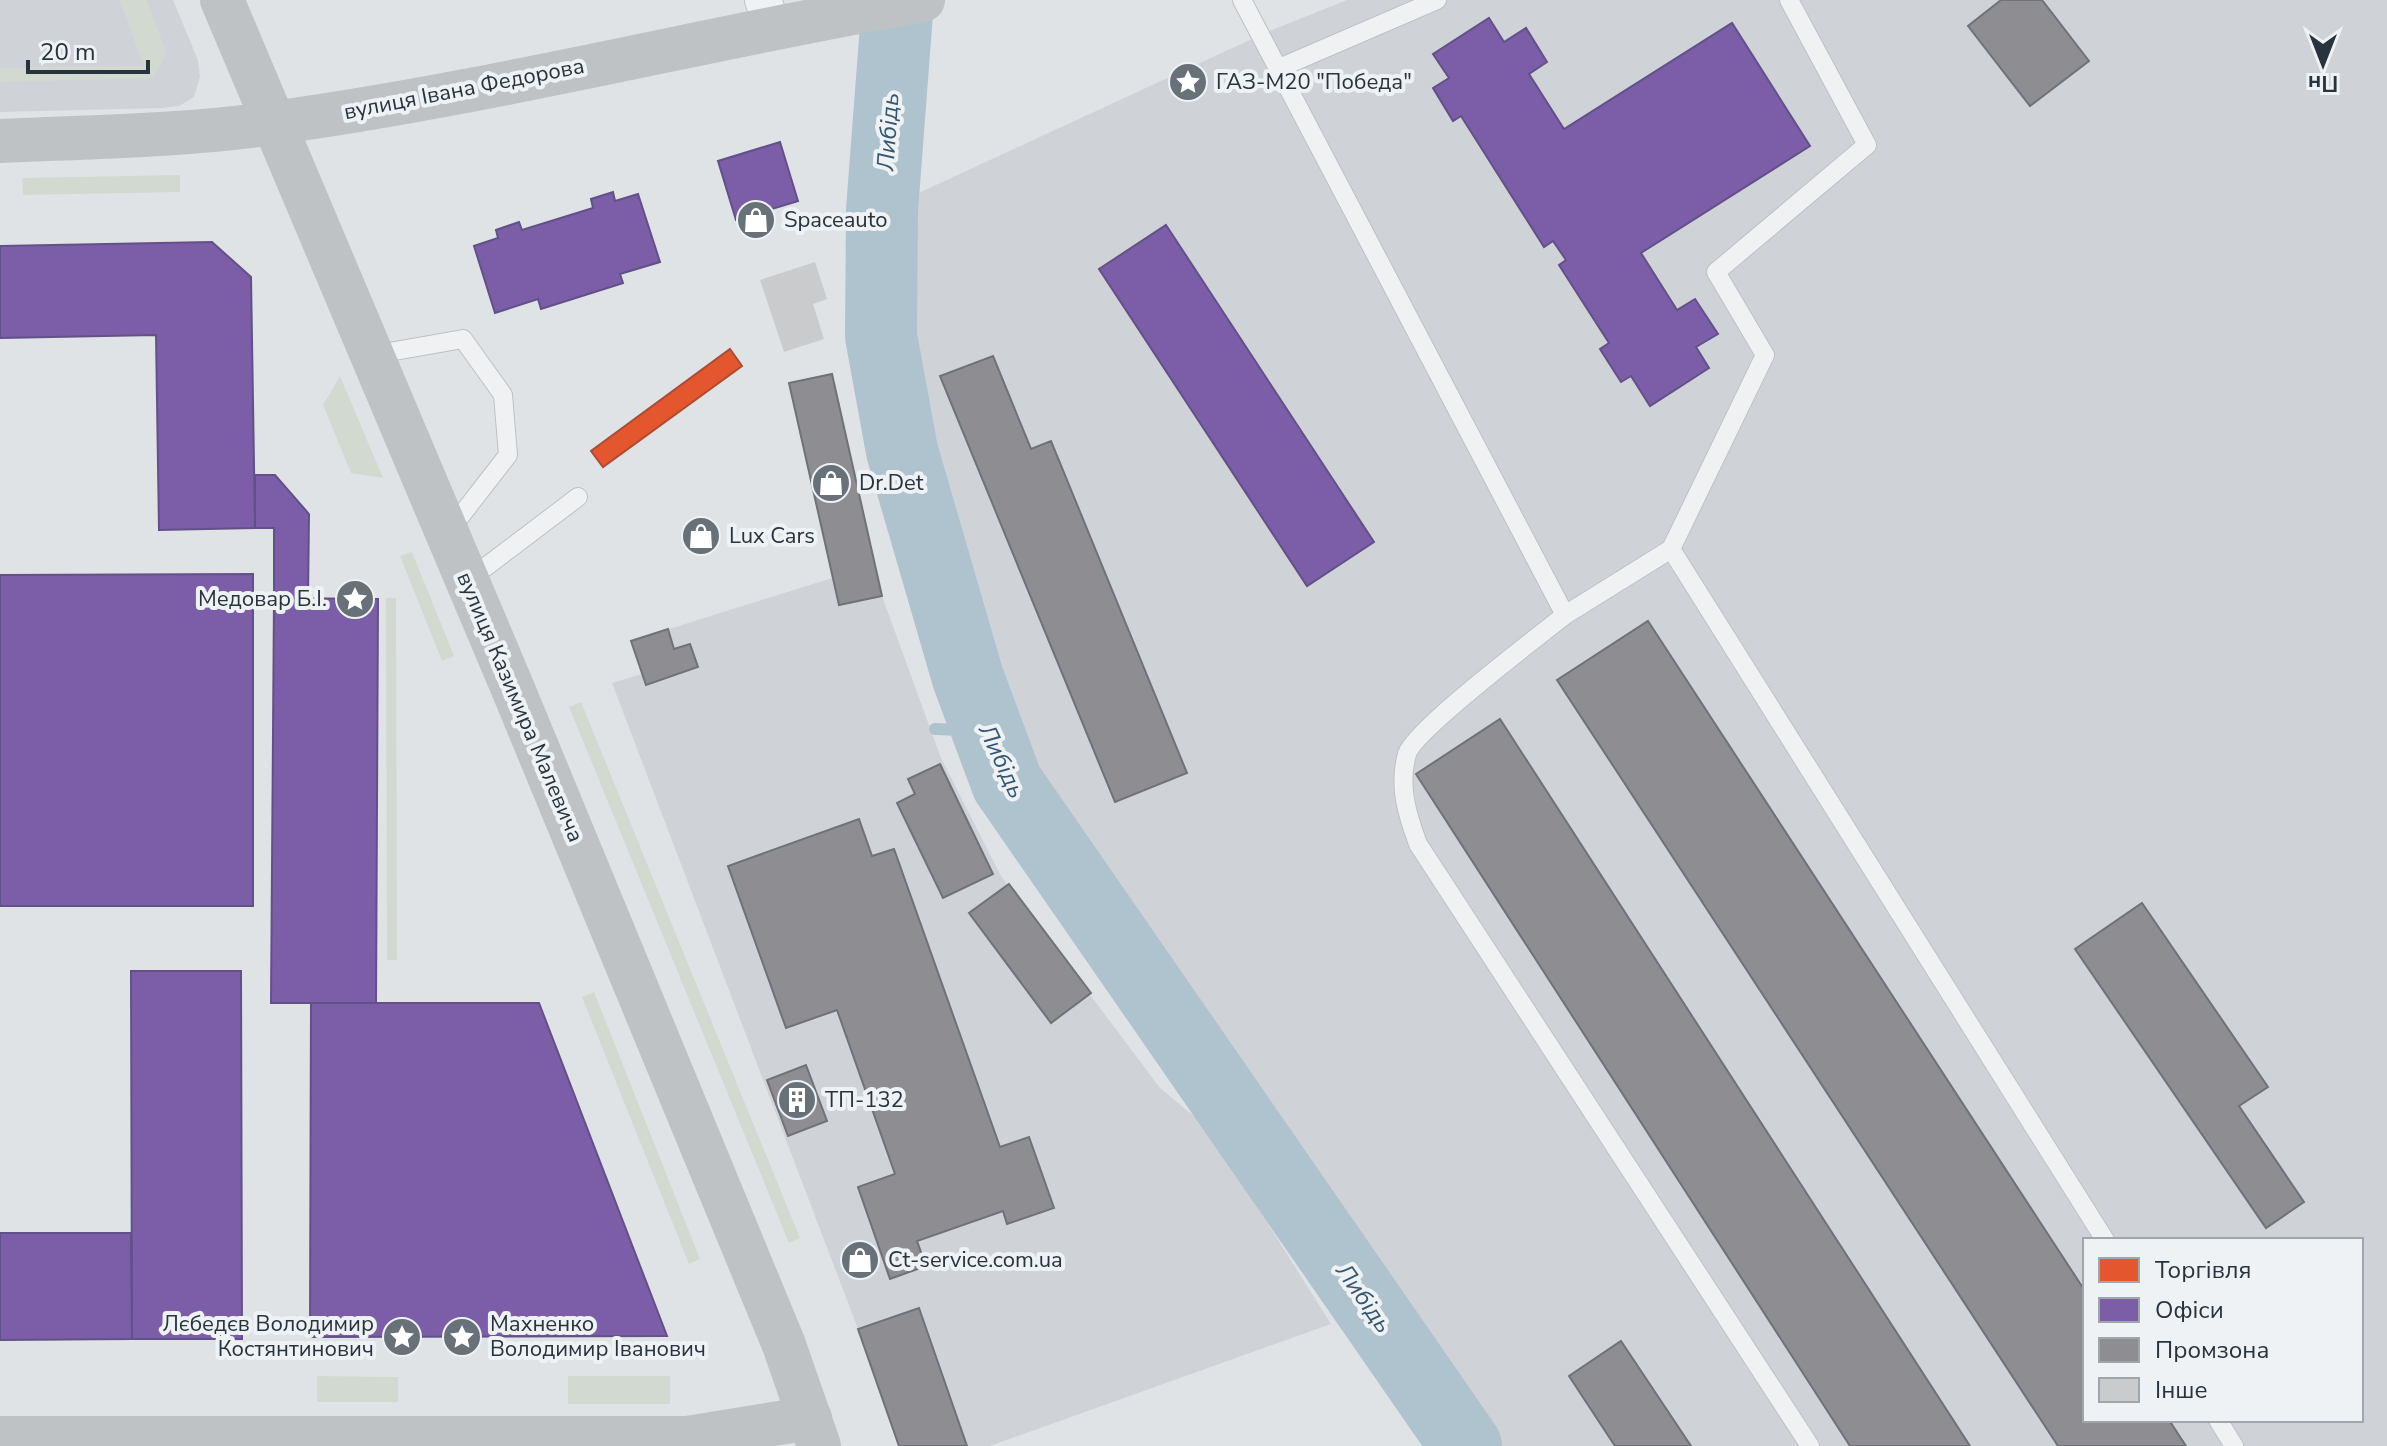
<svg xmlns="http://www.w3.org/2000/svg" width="2387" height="1446" viewBox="0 0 2387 1446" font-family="'Nunito Sans',sans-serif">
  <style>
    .built { fill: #cfd3d8; fill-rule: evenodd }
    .green { fill: #d2d9d1 }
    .shops { fill: #e4572e; stroke: #ac4c33; stroke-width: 2 }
    .offices { fill: #7b5ea7; stroke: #625188; stroke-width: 2 }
    .industry { fill: #8d8d92; stroke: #6f7279; stroke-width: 2 }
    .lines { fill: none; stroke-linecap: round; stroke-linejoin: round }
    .stream { stroke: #afc3cf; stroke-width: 12 }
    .river { stroke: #afc3cf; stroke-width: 72 }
    .building { fill: #c9cbcd }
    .lane-casing { stroke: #bec1c3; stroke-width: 20 }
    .street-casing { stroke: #bec1c3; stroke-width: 38 }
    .lane { stroke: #f0f1f2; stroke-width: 18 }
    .street { stroke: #f0f1f2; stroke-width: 36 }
    .secondary { stroke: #bec2c5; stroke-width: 44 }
    .labels { text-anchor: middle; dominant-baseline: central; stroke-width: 8; stroke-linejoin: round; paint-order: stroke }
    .poi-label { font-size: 22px; fill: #28333e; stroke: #eef2f5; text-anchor: start }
    .street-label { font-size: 22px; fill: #28333e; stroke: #eef2f5 }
    .water-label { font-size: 24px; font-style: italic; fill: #345670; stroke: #eef2f5 }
  </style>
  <rect width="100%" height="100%" fill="#e0e3e5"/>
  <!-- built -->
  <g class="built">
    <path d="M0,0h173l25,60 2,17 -6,20 -15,9 -17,2 -162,4z"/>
    <path d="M1347,0h1040v1446h-947l-131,-190 -341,-578 -66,-227 -20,-241 385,-178zM2085,1240h276v180h-276z"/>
    <path d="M832,578l7,27 43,-9 59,162 60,118 159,212 47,39 124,197 -341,122h-91l-41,-117 -246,-646 30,-9 -11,-33z"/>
  </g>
  <!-- green -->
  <g class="green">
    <path d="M119,0h27l21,53 -14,25 -153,4v-14l144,-2z"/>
    <path d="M180,175v17l-157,3 -1,-17z"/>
    <path d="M340,376l43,102 -32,-5 -28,-68z"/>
    <path d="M412,552l42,104 -12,5 -42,-105z"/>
    <path d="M386,598h10l1,362h-10z"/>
    <path d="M581,702l219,536 -11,5 -220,-536z"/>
    <path d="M594,992l106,267 -11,5 -107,-267z"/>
    <path d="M317,1376l81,1v25h-81z"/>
    <rect x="568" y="1376" width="102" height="28"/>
  </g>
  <!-- shops -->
  <path class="shops" d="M730,349l12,17 -139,101 -12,-16z"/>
  <!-- offices -->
  <g class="offices">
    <path d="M1489,18l15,24 22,-14 21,34 -18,12 35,55 168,-106 78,123 -169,107 36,57 18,-11 23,35 -22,13 13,21 -59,38 -19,-30 -10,6 -21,-33 9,-6 -50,-78 7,-5 -13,-19 -9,6 -83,-131 -8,5 -20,-33 16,-10 -16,-24z"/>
    <path d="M780,142l18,59 -62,19 -18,-59z"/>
    <path d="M613,192l2,9 23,-7 22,68 -40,12 3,9 -82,26 -3,-10 -43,14 -21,-67 24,-8 -2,-8 23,-8 3,8 71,-22 -2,-9z"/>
    <path d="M1166,225l208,317 -67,44 -208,-317z"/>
    <path d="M212,242l39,35 4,251 -96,2 -3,-195 -156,3v-92z"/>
    <path d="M255,475h20l34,39 -1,84h-34v-70h-19z"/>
    <path d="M253,574v332h-253v-331z"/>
    <path d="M274,598l104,1 -2,404h-105z"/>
    <path d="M131,971h110l1,368h-110z"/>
    <path d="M311,1003h228l128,333 -357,1z"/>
    <path d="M0,1233h131l1,106 -132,1z"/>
  </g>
  <!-- industry -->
  <g class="industry">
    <path d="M2001,0h41l47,61 -59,45 -62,-80z"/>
    <path d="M993,356l38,93 20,-8 136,332 -72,29 -175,-426z"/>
    <path d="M832,374l50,222 -43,9 -50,-222z"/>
    <path d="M1648,621l437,670v129h84l17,26h-128l-501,-766z"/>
    <path d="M668,629l6,20 16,-5 8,23 -52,18 -15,-44z"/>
    <path d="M1500,719l470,727h-120l-434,-672z"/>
    <path d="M940,764l53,110 -50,24 -46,-95 18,-9 -7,-15z"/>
    <path d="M859,819l13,37 22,-7 106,298 29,-10 25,71 -47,16 -4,-13 -86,30 9,25 -36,13 -32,-92 37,-13 -58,-164 -51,18 -58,-162z"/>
    <path d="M1009,884l82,109 -40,30 -82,-110z"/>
    <path d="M2142,903l126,184 -29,19 65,96 -38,26 -191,-279z"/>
    <path d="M806,1065l21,56 -39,15 -21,-56z"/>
    <path d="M919,1308l48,138h-68l-41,-117z"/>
    <path d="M1621,1341l70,105h-76l-46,-70z"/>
  </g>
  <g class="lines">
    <!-- stream -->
    <path class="stream" d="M935,729l51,2"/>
    <!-- river -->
    <path class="river" d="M898,0l-16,210 -1,126 21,115 66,227 39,105 459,663"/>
  </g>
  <!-- building -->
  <path class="building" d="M815,262l12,37 -14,5 11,35 -40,13 -24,-72z"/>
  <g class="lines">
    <!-- lane casing -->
    <g class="lane-casing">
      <g id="lane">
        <path d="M1242,0l323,615 106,-66"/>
        <path d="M1789,0l78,145 -151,127 49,83 -94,194 434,691"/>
        <path d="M1277,69l160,-69"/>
        <path d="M372,355l91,-16 40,56 5,60 -59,76"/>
        <path d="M467,581l111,-84"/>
        <path d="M1565,615c-27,22 -150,114 -158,139 -9,32 0,60 11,90l392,602"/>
        <path d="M2218,1420l16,26"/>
      </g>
    </g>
    <!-- street casing -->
    <g class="street-casing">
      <path id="street" d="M763,0l10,27"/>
    </g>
    <!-- lane -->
    <use href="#lane" class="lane"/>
    <!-- street -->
    <use href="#street" class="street"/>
    <!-- secondary -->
    <g class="secondary">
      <path d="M222,0l291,689 271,656 35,101"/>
      <path d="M0,141c91,-4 183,-5 273,-18 218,-30 433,-85 650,-123"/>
      <path d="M0,1438h687l123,-20"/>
    </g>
  </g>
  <!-- icons -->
  <defs>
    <g id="sight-disc" transform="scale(2)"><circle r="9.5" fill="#687178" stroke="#eef2f5"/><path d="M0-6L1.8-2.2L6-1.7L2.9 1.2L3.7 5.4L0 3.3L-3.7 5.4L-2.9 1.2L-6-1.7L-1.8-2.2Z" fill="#fff"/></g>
    <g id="shop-disc" transform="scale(2)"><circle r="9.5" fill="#687178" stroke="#eef2f5"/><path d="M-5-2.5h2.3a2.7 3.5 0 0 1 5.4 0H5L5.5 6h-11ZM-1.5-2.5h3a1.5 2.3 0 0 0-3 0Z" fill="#fff"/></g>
    <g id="building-disc" transform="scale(2)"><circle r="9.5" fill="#687178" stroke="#eef2f5"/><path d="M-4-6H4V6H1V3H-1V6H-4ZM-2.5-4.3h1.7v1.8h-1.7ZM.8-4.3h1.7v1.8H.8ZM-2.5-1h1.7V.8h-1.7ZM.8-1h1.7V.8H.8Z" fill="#fff"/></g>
  </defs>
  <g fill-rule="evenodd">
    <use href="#sight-disc" x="1188" y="82"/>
    <use href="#shop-disc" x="756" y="220"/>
    <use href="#shop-disc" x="831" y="483"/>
    <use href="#shop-disc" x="701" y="536"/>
    <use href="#sight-disc" x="355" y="599"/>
    <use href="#building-disc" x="797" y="1100"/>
    <use href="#shop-disc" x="860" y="1260"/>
    <use href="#sight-disc" x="402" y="1337"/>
    <use href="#sight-disc" x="462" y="1337"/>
  </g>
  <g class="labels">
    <!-- poi labels -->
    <g class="poi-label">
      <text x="1216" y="82">ГАЗ-М20 "Победа"</text>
      <text x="784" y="220">Spaceauto</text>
      <text x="859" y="483">Dr.Det</text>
      <text x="729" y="536">Lux Cars</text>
      <text x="327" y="599" text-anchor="end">Медовар Б.І.</text>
      <text x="825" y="1100">ТП-132</text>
      <text x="888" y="1260">Ct-service.com.ua</text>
      <text x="374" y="1324" text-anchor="end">Лєбедєв Володимир<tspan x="374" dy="25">Костянтинович</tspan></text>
      <text x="490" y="1324">Махненко<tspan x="490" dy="25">Володимир Іванович</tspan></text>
    </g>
    <!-- street labels -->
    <g class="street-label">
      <text transform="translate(464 89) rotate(-11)">вулиця Івана Федорова</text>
      <text transform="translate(520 707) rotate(67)">вулиця Казимира Малевича</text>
    </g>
    <!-- water labels -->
    <g class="water-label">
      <text transform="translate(888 132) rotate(-86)">Либідь</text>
      <text transform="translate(1002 761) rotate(65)">Либідь</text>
      <text transform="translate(1364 1298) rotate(55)">Либідь</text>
    </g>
  </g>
  <!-- legend -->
  <rect x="2083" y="1238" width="280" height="184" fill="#eef2f5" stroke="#9fa6ac" stroke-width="2"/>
  <rect x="2099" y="1258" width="40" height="24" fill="#e4572e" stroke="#9fa6ac" stroke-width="2"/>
  <text x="2155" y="1278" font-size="24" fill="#28333e">Торгівля</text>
  <rect x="2099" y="1298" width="40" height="24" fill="#7b5ea7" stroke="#9fa6ac" stroke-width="2"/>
  <text x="2155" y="1318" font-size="24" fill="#28333e">Офіси</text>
  <rect x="2099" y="1338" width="40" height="24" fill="#8d8d92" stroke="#9fa6ac" stroke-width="2"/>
  <text x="2155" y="1358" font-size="24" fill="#28333e">Промзона</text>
  <rect x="2099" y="1378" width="40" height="24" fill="#c9cbcd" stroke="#9fa6ac" stroke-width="2"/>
  <text x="2155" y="1398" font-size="24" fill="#28333e">Інше</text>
  <!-- north arrow -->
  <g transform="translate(2323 64) rotate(180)" stroke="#eef2f5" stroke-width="6" paint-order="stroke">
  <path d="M0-6L14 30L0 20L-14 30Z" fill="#28333e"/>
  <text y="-12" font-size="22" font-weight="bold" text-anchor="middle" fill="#28333e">Пн</text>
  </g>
  <!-- scale -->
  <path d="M28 60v12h120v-12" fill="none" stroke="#28333e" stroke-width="4"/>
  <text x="40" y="60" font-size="24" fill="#28333e" stroke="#eef2f5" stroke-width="6" paint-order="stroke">20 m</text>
</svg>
